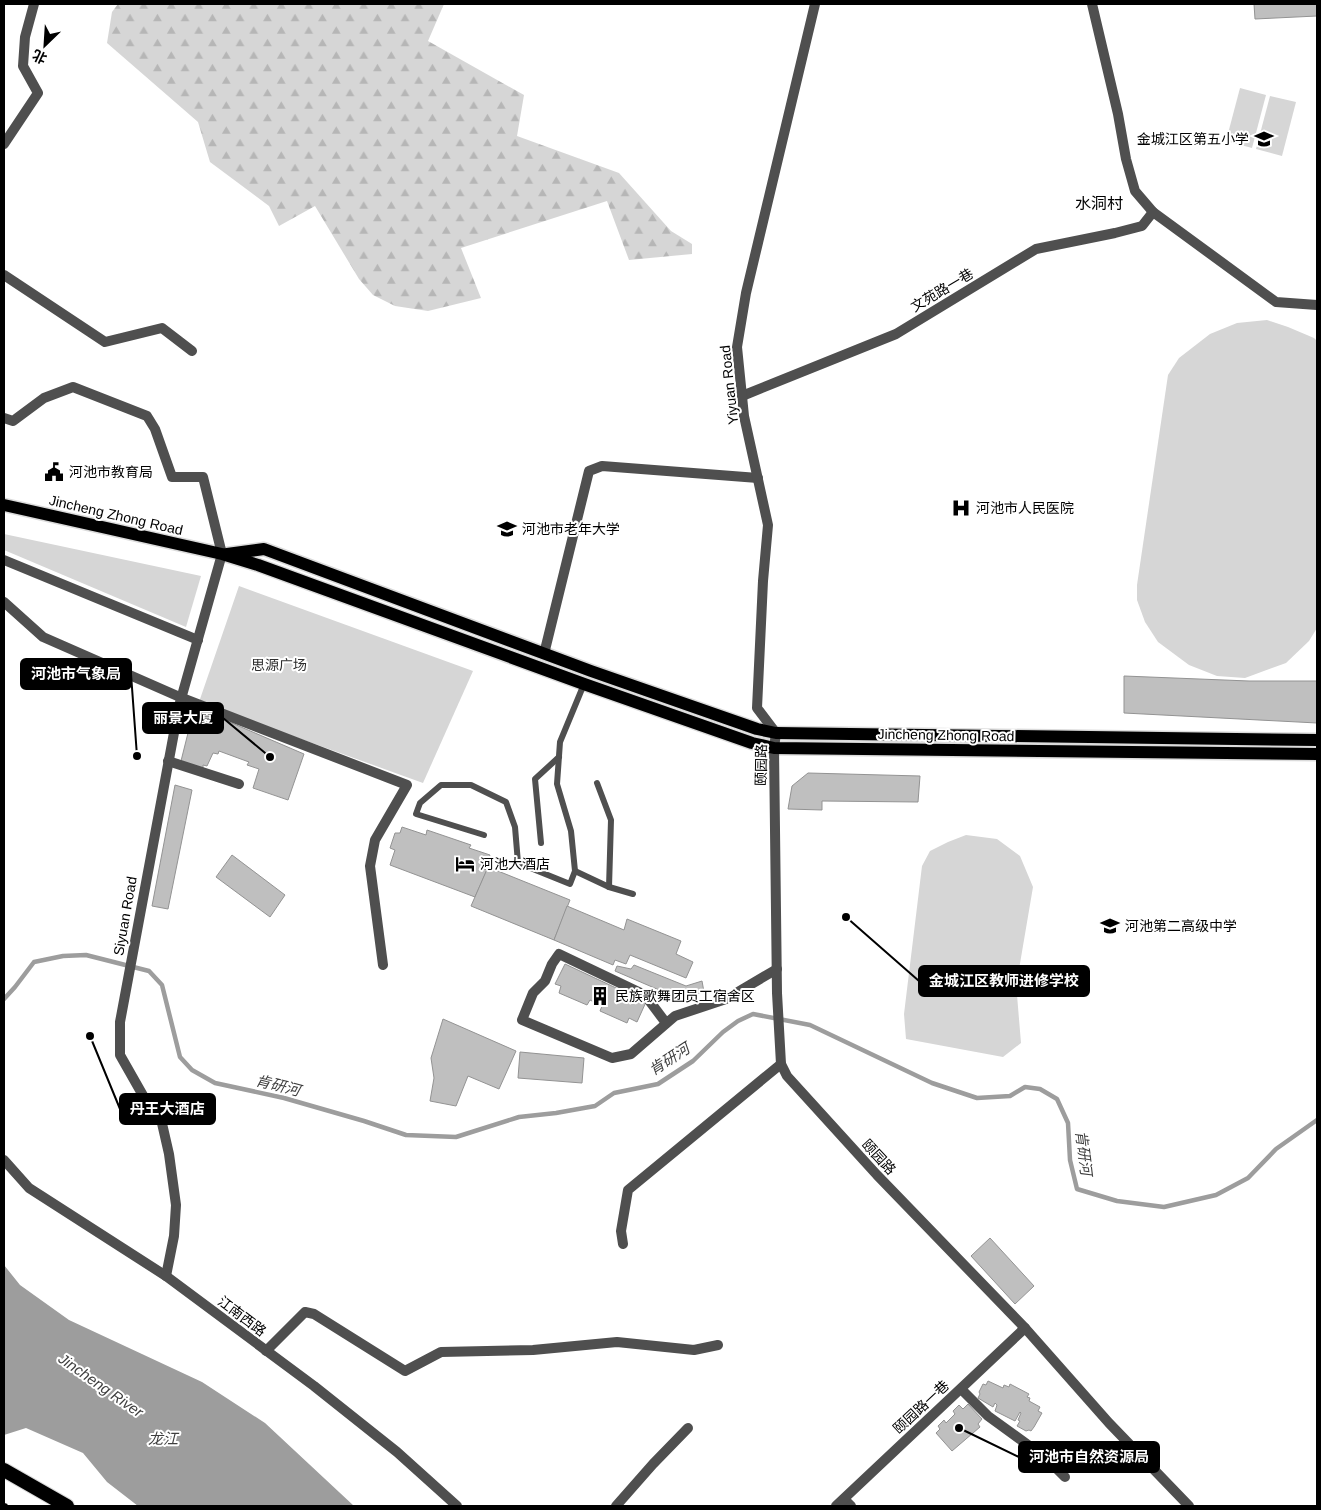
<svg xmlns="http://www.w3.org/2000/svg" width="1321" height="1510" viewBox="0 0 1321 1510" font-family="Helvetica,'Noto Sans SC',sans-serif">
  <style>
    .forest { fill: url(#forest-firs) }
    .park { fill: #d6d6d6 }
    .water { fill: #9d9d9d }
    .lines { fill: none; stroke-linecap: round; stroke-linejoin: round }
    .stream { stroke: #9d9d9d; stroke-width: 4.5 }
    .building { fill: #bfbfbf; stroke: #939393 }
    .primary-casing { stroke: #dbdbdb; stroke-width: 15 }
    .trunk-casing { stroke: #dbdbdb; stroke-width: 16 }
    .service { stroke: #4f4f4f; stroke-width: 6 }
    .pedestrian { stroke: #4f4f4f; stroke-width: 10 }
    .minor { stroke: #4f4f4f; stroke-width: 10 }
    .tertiary { stroke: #4f4f4f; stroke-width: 10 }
    .primary { stroke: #000; stroke-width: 12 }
    .trunk { stroke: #000; stroke-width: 14 }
    .rail { stroke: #000; stroke-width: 4; stroke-dasharray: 8 2.5 1 2.5; stroke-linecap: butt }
    .labels { text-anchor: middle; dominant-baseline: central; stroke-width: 4; stroke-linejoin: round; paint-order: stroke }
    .poi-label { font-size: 14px; fill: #000; stroke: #fff; text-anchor: start }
    .street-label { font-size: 14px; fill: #000; stroke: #fff }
    .park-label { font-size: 14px; fill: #2d2d2d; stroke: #fff }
    .water-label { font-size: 15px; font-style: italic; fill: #3e3e3e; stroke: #fff }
    .quarter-label { font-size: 16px; fill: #000; stroke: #fff }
    .leader { fill: none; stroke: #000; stroke-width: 2 }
    .callout-dot { fill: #000; stroke: #fff; stroke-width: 2 }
    .callout { fill: #000; stroke: #000; stroke-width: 2 }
    .callout-label { font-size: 15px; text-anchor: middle; font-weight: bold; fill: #fff }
  </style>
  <defs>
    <pattern id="forest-firs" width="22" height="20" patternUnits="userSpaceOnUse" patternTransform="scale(1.25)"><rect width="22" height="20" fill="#d6d6d6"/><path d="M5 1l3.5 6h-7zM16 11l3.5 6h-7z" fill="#b6b6b6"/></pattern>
  </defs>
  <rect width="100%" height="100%" fill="#fff"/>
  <!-- forest -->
  <path class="forest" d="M118,4h326l-16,37 96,54 -7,41 102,37 52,58 21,13v10l-63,6 -22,-59 -146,47 20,50 -53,13 -33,-5 -22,-11 -14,-16 -44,-73 -36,20 -10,-20 -59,-44 -12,-40 -91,-79 5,-31z"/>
  <!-- park -->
  <g class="park">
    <path d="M1240,88l26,7 -14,53 -26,-7z"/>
    <path d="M1270,96l26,6 -14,54 -26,-7z"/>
    <path d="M1267,320l21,7 26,11 3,3v287l-8,13 -23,22 -41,15 -28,-2 -28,-11 -31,-23 -13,-20 -8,-22v-15l31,-210 11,-17 31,-24 27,-11z"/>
    <path d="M4,534l197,42 -15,51 -182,-77z"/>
    <path d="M239,586l234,85 -50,112 -224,-81z"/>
    <path d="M966,835l31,4 23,17 13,31 -18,106 2,2 4,48 -18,14 -97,-18 -2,-25 18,-148 8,-15 18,-9z"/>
  </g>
  <!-- water -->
  <path class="water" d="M4,1265l16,20 49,35 133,62 63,41 89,83h-216l-31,-24 -24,-29 -57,-25 -22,7z"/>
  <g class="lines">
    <!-- stream -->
    <path class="stream" d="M4,999l11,-12 19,-25 29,-6 23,-1 63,16 13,14 18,72 12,13 23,13 69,15 80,23 42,14 50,2 63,-20 37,-4 39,-7 19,-13 44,-9 35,-23 30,-29 15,-11 15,-7 57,11 122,58 45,15 33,-2 15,-9 15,2 17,10 11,24 2,37 7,29 40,12 47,6 52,-12 32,-17 28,-29 41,-29"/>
  </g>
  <!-- building -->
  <g class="building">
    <path d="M1254,4h63v12l-62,3z"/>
    <path d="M1124,676l125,5h68v42l-193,-10z"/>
    <path d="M206,712l98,42 -16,46 -35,-12 6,-19 -12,-4 2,-3 -30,-11 -1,3 -5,-1 -6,13 -4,-1v4l-22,-8 10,-40 5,-8z"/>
    <path d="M808,773l112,3 -2,26 -96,-1v9l-34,-1 4,-23z"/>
    <path d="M175,785l17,5 -24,119 -16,-3z"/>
    <path d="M402,827l24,8 1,-5 44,15 -2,3 21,7 -6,14 3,1 -12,27 -85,-32 5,-15 -5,-2 5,-15h5z"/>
    <path d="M232,855l53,40 -15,22 -54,-40z"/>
    <path d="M488,867l82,33 -16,40 -83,-34z"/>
    <path d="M567,906l57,24 3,-11 54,22 -5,13 17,8 -7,16 -56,-23 -4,9 -11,-4 -2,5 -59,-25z"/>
    <path d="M565,964l81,38 -9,20 -8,-4 -2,5 -27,-12 2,-5 -12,-6 -3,5 -28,-12 2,-7 -6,-2z"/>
    <path d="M634,965l52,21 16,-5 2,11 -24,7 -65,-28 2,-5 14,3z"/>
    <path d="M443,1019l73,32 -17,38 -31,-13 -12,30 -26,-5 4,-23 -3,-20z"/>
    <path d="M520,1052l64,6 -2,25 -64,-5z"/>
    <path d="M990,1238l44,48 -19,18 -44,-48z"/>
    <path d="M988,1381l15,7 1,-3 5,2 1,-3 19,10 -2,3 3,1 -1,3 11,6 -2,4 4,2 -8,14 -3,4 -2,-1 -3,1 -9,-5 3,-5 -2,-1 3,-7 -1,-1 -5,9 -20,-10 2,-6 -2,-2 -2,4 -15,-9 2,-4 -1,-2 4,-8 3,1z"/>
    <path d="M968,1404l14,15 -4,5 2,3 -28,24 -16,-18 4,-4 -2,-3 6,-6 2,3 9,-9 -2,-3 6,-6 4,4z"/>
  </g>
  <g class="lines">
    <!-- primary casing -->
    <g class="primary-casing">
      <g id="primary">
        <path d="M4,505l218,49 36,11 326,119 168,59 22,5 543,6"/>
        <path d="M227,554l37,-5 327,122 166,58 19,4 541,7"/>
      </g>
    </g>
    <!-- trunk casing -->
    <g class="trunk-casing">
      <path id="trunk" d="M4,1470l63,36"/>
    </g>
    <!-- service -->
    <g class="service">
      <path d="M597,783l14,37 -2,67"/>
      <path d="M484,835l-68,-21 4,-11 21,-18h30l35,17 9,25 3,36 52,21 5,-13 34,16 24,7"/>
      <path d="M541,843l-6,-64 24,-22"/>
      <path d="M575,871l-4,-40 -14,-47 3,-42 24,-58"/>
    </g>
    <!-- pedestrian -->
    <path class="pedestrian" d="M4,275l101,67 57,-14 30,23"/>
    <!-- minor -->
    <g class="minor">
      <path d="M1092,4l26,110 8,45 9,32 18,21"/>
      <path d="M4,144l34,-51 -15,-27 2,-29 9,-33"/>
      <path d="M742,396l154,-62 140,-85 79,-16 27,-7 11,-14 123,90 41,3"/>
      <path d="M4,418l9,3 31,-23 29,-11 74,29 8,13 17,48h31l19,77"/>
      <path d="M4,560l194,80"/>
      <path d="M4,602l39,35 139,61 225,87 -32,55 -5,26 13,99"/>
      <path d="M544,654l45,-183 13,-5 156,12"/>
      <path d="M168,761l71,23"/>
      <path d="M666,1023l-21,-28 -86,-41 -7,10 -7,17 -12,12 -11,27 90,38 19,-4 44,-38 51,-17 51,-30"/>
      <path d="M623,1244l-2,-13 7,-41 153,-126"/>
      <path d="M266,1351l39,-39 9,2 91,57 36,-19 92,-2 84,-8 77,8 24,-5"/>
      <path d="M961,1389l27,27 58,42 19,19"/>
      <path d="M844,1499l7,7"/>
      <path d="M616,1506l37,-42 35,-36"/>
    </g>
    <!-- tertiary -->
    <g class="tertiary">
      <path d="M815,4l-69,289 -9,54 7,69 24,109 -5,56 -6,127 19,25 -2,15 3,245 4,71 6,12 90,99 148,153 84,95 80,83"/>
      <path d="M4,1160l25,28 137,88 148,110 83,66 60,54"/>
      <path d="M166,1276l8,-40 2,-31 -7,-51 -8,-35 -16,-20 -25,-44v-33l59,-316 43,-152"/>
      <path d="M836,1506l189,-178"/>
    </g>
    <!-- primary -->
    <use href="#primary" class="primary"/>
    <!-- trunk -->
    <use href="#trunk" class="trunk"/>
    <!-- rail -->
    <path class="rail" d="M4,1505l3,1"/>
  </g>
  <!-- icons -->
  <defs>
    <g id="school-bare" transform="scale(1.5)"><path d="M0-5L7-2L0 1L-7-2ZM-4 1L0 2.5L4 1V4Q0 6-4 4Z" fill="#000" stroke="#fff" stroke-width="2.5" paint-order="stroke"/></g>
    <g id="civic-bare" transform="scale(1.5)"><path d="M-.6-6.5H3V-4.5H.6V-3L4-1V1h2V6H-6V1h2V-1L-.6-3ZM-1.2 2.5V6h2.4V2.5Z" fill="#000" stroke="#fff" stroke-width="2.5" paint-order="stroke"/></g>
    <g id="hospital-bare" transform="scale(1.5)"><path d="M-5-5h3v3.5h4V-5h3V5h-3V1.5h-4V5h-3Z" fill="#000" stroke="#fff" stroke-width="2.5" paint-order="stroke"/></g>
    <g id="university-bare" transform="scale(1.5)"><path d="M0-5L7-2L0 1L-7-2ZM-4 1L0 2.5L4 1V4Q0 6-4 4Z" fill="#000" stroke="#fff" stroke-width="2.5" paint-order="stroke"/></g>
    <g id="hotel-bare" transform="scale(1.5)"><path d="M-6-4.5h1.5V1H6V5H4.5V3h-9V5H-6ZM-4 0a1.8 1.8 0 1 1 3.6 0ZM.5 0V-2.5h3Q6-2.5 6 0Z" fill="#000" stroke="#fff" stroke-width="2.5" paint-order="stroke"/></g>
    <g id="building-bare" transform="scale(1.5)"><path d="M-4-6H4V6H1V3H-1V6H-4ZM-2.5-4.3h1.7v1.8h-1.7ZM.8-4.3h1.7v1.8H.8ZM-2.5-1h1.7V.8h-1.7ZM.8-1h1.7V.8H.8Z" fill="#000" stroke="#fff" stroke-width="2.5" paint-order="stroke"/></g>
  </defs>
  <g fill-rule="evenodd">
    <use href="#school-bare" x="1264" y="139"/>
    <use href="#civic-bare" x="54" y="472"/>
    <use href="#hospital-bare" x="961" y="508"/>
    <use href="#university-bare" x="507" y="529"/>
    <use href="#hotel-bare" x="465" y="864"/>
    <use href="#school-bare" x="1110" y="926"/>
    <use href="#building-bare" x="600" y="996"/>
  </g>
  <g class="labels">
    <!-- poi labels -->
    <g class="poi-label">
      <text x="1249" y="139" text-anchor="end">金城江区第五小学</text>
      <text x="69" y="472">河池市教育局</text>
      <text x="976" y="508">河池市人民医院</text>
      <text x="522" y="529">河池市老年大学</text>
      <text x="480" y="864">河池大酒店</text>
      <text x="1125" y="926">河池第二高级中学</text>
      <text x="615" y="996">民族歌舞团员工宿舍区</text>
    </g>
    <!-- street labels -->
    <g class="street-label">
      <text transform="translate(942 290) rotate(-31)">文苑路一巷</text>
      <text transform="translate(729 385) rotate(-96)">Yiyuan Road</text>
      <text transform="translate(116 515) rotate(13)">Jincheng Zhong Road</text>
      <text transform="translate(946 735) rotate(1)">Jincheng Zhong Road</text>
      <text transform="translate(761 765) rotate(-89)">颐园路</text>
      <text transform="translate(125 916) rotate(-80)">Siyuan Road</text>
      <text transform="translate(879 1157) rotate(47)">颐园路</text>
      <text transform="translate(242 1316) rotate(37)">江南西路</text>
      <text transform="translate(921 1407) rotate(-43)">颐园路一巷</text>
    </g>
    <!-- park labels -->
    <g class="park-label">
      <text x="279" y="665">思源广场</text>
    </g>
    <!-- water labels -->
    <g class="water-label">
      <text transform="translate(669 1059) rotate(-33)">肯研河</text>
      <text transform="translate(278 1085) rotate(14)">肯研河</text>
      <text transform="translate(1084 1153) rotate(83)">肯研河</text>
      <text transform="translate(101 1385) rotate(35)">Jincheng River</text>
      <text x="163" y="1438">龙江</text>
    </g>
    <!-- quarter labels -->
    <g class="quarter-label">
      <text x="1099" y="203">水洞村</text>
    </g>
  </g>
  <!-- callouts -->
  <path class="leader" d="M137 756L131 674M270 757L223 718M846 917L919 981M90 1036L120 1109M959 1428L1019 1457"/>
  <g class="callout-dot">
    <circle cx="137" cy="756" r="5"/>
    <circle cx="270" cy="757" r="5"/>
    <circle cx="846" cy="917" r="5"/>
    <circle cx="90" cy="1036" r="5"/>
    <circle cx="959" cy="1428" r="5"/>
  </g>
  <g class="callout">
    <rect x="21" y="659" width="110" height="30" rx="5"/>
    <rect x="143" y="703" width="80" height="30" rx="5"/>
    <rect x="919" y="966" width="170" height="30" rx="5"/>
    <rect x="120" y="1094" width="95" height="30" rx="5"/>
    <rect x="1019" y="1442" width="140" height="30" rx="5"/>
  </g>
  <g class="callout-label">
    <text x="76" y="679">河池市气象局</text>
    <text x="183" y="723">丽景大厦</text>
    <text x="1004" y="986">金城江区教师进修学校</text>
    <text x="167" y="1114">丹王大酒店</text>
    <text x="1089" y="1462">河池市自然资源局</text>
  </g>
  <!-- border -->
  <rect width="1321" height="1510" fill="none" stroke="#000000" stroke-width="10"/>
  <!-- north arrow -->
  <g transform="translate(45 45) rotate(205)" stroke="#ffffff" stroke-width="4" paint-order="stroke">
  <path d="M0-4L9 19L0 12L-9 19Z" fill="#000000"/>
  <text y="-8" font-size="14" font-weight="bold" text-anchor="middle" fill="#000000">北</text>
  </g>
</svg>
